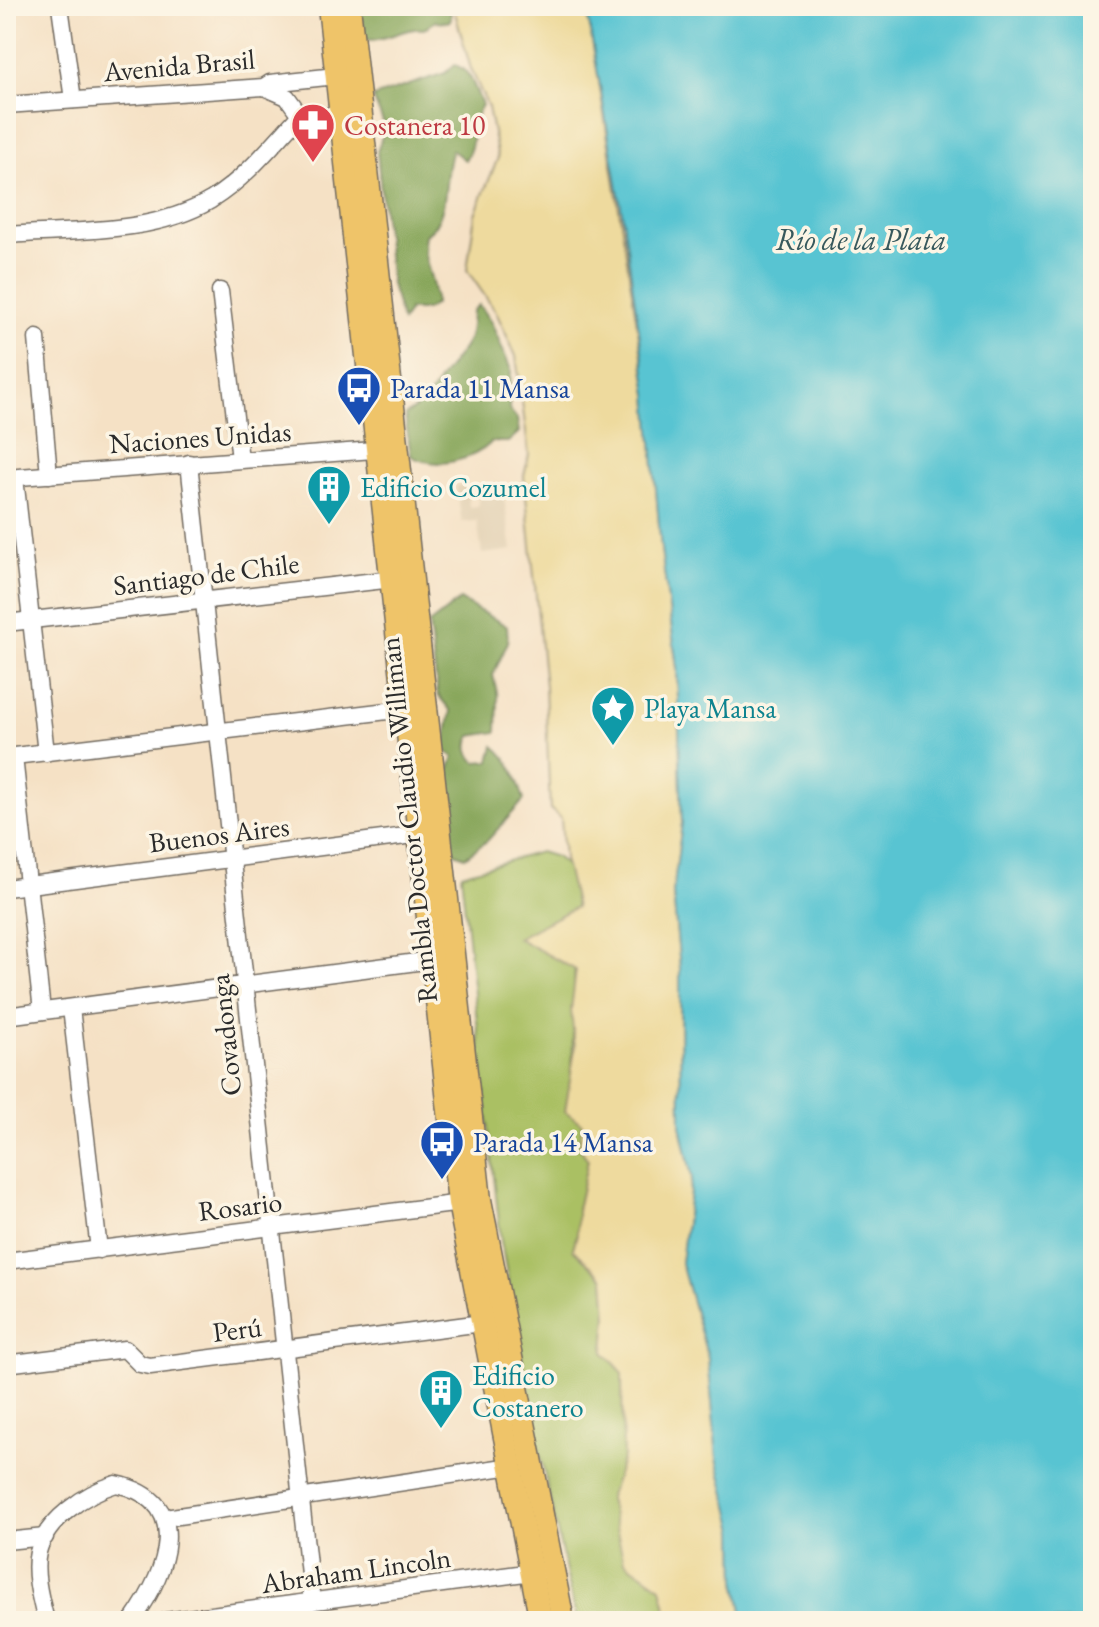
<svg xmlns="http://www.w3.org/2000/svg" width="1099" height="1627" viewBox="0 0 1099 1627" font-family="'EB Garamond',serif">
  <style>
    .built { fill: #e3d1b4 }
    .green { fill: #aac064; stroke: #6a7648; stroke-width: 2 }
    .forest { fill: #87a65a; stroke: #596842; stroke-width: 2 }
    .sand { fill: #eeda9e; stroke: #8c8264; stroke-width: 2 }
    .water { fill: #58c4d2; stroke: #42787e; stroke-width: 2 }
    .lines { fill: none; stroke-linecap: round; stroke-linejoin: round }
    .minor-casing { stroke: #726b61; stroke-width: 19 }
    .major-casing { stroke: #726b61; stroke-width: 25 }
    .minor { stroke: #fff; stroke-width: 16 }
    .major { stroke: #efc469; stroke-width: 22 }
    .labels { text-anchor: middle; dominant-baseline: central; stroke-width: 7; stroke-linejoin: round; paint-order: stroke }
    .street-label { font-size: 28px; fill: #2b2b2b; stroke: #fcf5e5 }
    .health-label { font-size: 28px; fill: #be3a42; stroke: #fcf5e5; text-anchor: start }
    .transit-label { font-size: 28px; fill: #164399; stroke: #fcf5e5; text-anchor: start }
    .culture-label { font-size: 28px; fill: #0d838f; stroke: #fcf5e5; text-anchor: start }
    .water-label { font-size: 30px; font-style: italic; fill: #38595d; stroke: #fcf5e5 }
  </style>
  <rect width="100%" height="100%" fill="#fcf5e5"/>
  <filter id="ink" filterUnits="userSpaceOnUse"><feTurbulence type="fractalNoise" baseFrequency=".0125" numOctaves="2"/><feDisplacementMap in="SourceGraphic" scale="16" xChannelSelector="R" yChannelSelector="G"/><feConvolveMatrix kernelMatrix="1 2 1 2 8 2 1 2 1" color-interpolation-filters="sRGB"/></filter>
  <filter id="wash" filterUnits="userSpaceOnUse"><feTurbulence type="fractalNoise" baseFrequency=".006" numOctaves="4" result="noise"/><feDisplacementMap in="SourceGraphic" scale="32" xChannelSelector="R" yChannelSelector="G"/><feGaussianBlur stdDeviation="1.8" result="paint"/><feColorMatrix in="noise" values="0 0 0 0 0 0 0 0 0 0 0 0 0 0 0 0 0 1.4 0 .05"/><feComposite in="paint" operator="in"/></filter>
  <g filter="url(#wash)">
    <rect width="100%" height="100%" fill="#f5e1c5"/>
    <!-- built -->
    <path class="built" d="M467,485l2,22 10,-1 -1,-11 25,-3 9,58 -30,4 -5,-33 -15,1 -6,-36z"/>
    <!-- green -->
    <path class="green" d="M540,852l16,5 10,8 10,43 -4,167 11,49 -4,23 9,13 -11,50v24l-4,15 31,29 3,38 -3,36 18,20 1,85 -14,42 15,62 37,26 8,34h-92l-39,-176 -37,-204 -40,-367z"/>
    <!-- forest -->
    <g class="forest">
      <path d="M359,6h91l1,12 -2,4 -13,-1 -12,8c-20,-2 -36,12 -58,11z"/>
      <path d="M454,65c18,4 21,26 28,40 -16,26 -3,33 -17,55l-13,-10c-11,28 1,65 -27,85 -5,24 11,45 10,69l-9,6h-17l-7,12 -11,-38 -14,-132 8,-25 -12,-30 72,-24z"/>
      <path d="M479,305l13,19 19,46 -2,39 8,10 2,13 -11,10h-16c-20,19 -56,28 -81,14l-6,-41c25,-15 27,-25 43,-47 19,-24 23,-24 24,-57z"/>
      <path d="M460,600l47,26 1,16 -15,33 5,22 -1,35 -26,4c-5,10 -3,18 5,26l14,-1 4,-15c17,13 24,34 30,54l-36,40 -23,17 -13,-5 -9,-67 11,-28 -10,-7 7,-39 -13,-16 -9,-71z"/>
    </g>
    <!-- sand -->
    <path class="sand" d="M453,6h133l4,19 58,369 13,155 16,118 5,156 -9,70 7,75 1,158 11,51 -11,86 27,95 9,100 18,72 1,50 8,41h-75l-8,-34 -37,-26 -15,-62 14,-42 -1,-85 -18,-20 3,-36 -3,-38 -31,-29 4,-15v-24l11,-50 -9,-13 3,-23 -17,-13 10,-63 -4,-38 5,-40 -59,-32 59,-31 -12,-48 -3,-41 -11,-9 -5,-123 -21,-210 5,-21 -13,-99 -20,-44 -29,-42 8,-56 23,-56 -10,-51 -17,-38z"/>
    <!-- water -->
    <path class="water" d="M586,6h507v1615h-349l-8,-41 -1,-50 -18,-72 -9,-100 -27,-95 11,-86 -11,-51 -1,-158 -7,-75 9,-70 -5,-156 -16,-118 -13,-155 -26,-182z"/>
  </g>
  <g filter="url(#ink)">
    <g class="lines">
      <!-- minor casing -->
      <g class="minor-casing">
        <g id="minor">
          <path d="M60,6l13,94"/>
          <path d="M264,87l23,10 13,18 9,4 40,-6"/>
          <path d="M6,105l258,-18 6,-4 66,-7 10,3"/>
          <path d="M6,235c66,-5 146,0 205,-35 35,-22 61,-55 89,-85"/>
          <path d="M220,291l20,168"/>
          <path d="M37,338l12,137"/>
          <path d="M189,463l123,1139"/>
          <path d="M6,478l381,-29"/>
          <path d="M15,478l31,275"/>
          <path d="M6,623l396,-45"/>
          <path d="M6,757l398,-48"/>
          <path d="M14,757l28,254"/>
          <path d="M6,888l423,-55"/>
          <path d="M71,1008l28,242"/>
          <path d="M6,1016l426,-56"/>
          <path d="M6,1261l463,-59"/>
          <path d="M6,1364l119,-15 15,15 10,2 332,-43"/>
          <path d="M165,1518l346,-52"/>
          <path d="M6,1541l39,-4"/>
          <path d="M46,1621c-5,-20 -13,-48 -8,-69 8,-32 48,-59 78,-68 80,17 50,89 16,137"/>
          <path d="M166,1621l374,-50"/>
        </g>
      </g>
      <!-- major casing -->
      <g class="major-casing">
        <g id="major">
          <path d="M329,6l130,1197 82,418"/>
          <path d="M349,6l131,1194 83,421"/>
        </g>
      </g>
      <!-- minor -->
      <use href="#minor" class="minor"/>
      <!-- major -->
      <use href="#major" class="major"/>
    </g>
  </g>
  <!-- icons -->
  <defs>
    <g id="pharmacy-pin" transform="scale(2.3)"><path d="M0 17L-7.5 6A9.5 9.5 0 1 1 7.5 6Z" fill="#e0444e" stroke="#fcf5e5"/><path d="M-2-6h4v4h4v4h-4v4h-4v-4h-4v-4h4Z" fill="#fff"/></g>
    <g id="bus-pin" transform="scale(2.3)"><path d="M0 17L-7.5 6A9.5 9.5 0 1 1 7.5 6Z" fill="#1a4fb4" stroke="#fcf5e5"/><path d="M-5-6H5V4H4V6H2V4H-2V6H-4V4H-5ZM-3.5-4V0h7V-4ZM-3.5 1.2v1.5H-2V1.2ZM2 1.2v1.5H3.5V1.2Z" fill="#fff"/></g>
    <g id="building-pin" transform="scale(2.3)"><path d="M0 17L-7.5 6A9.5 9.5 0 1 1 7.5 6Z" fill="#0f9aa8" stroke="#fcf5e5"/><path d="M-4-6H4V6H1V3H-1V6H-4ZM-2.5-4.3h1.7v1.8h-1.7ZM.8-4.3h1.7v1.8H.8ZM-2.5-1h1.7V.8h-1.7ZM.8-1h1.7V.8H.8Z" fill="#fff"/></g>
    <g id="sight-pin" transform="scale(2.3)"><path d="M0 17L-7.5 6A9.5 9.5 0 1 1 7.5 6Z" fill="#0f9aa8" stroke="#fcf5e5"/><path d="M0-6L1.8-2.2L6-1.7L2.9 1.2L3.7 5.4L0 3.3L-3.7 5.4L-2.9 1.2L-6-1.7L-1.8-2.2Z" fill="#fff"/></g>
  </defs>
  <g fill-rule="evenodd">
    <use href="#pharmacy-pin" x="313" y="125"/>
    <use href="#bus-pin" x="359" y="388"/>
    <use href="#building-pin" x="329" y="487"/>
    <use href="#sight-pin" x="613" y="708"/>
    <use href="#bus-pin" x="442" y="1142"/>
    <use href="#building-pin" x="441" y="1391"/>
  </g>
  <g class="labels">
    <!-- street labels -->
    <g class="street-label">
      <text transform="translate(179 65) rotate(-5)">Avenida Brasil</text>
      <text transform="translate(200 437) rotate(-4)">Naciones Unidas</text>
      <text transform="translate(206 574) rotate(-7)">Santiago de Chile</text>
      <text transform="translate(408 820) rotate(-96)">Rambla Doctor Claudio Williman</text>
      <text transform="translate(219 834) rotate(-7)">Buenos Aires</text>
      <text transform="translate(225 1035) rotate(-96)">Covadonga</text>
      <text transform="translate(240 1206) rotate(-7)">Rosario</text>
      <text transform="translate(237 1329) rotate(-7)">Perú</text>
      <text transform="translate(356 1570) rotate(-8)">Abraham Lincoln</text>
    </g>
    <!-- health labels -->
    <g class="health-label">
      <text x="344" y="125">Costanera 10</text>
    </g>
    <!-- transit labels -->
    <g class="transit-label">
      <text x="390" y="388">Parada 11 Mansa</text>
      <text x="473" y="1142">Parada 14 Mansa</text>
    </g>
    <!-- culture labels -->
    <g class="culture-label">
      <text x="360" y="487">Edificio Cozumel</text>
      <text x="644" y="708">Playa Mansa</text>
      <text x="472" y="1375">Edificio<tspan x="472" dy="32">Costanero</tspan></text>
    </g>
    <!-- water labels -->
    <g class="water-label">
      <text x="861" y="239">Río de la Plata</text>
    </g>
  </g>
  <!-- margin -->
  <rect width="1099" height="1627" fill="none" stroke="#fcf5e5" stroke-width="32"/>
</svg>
